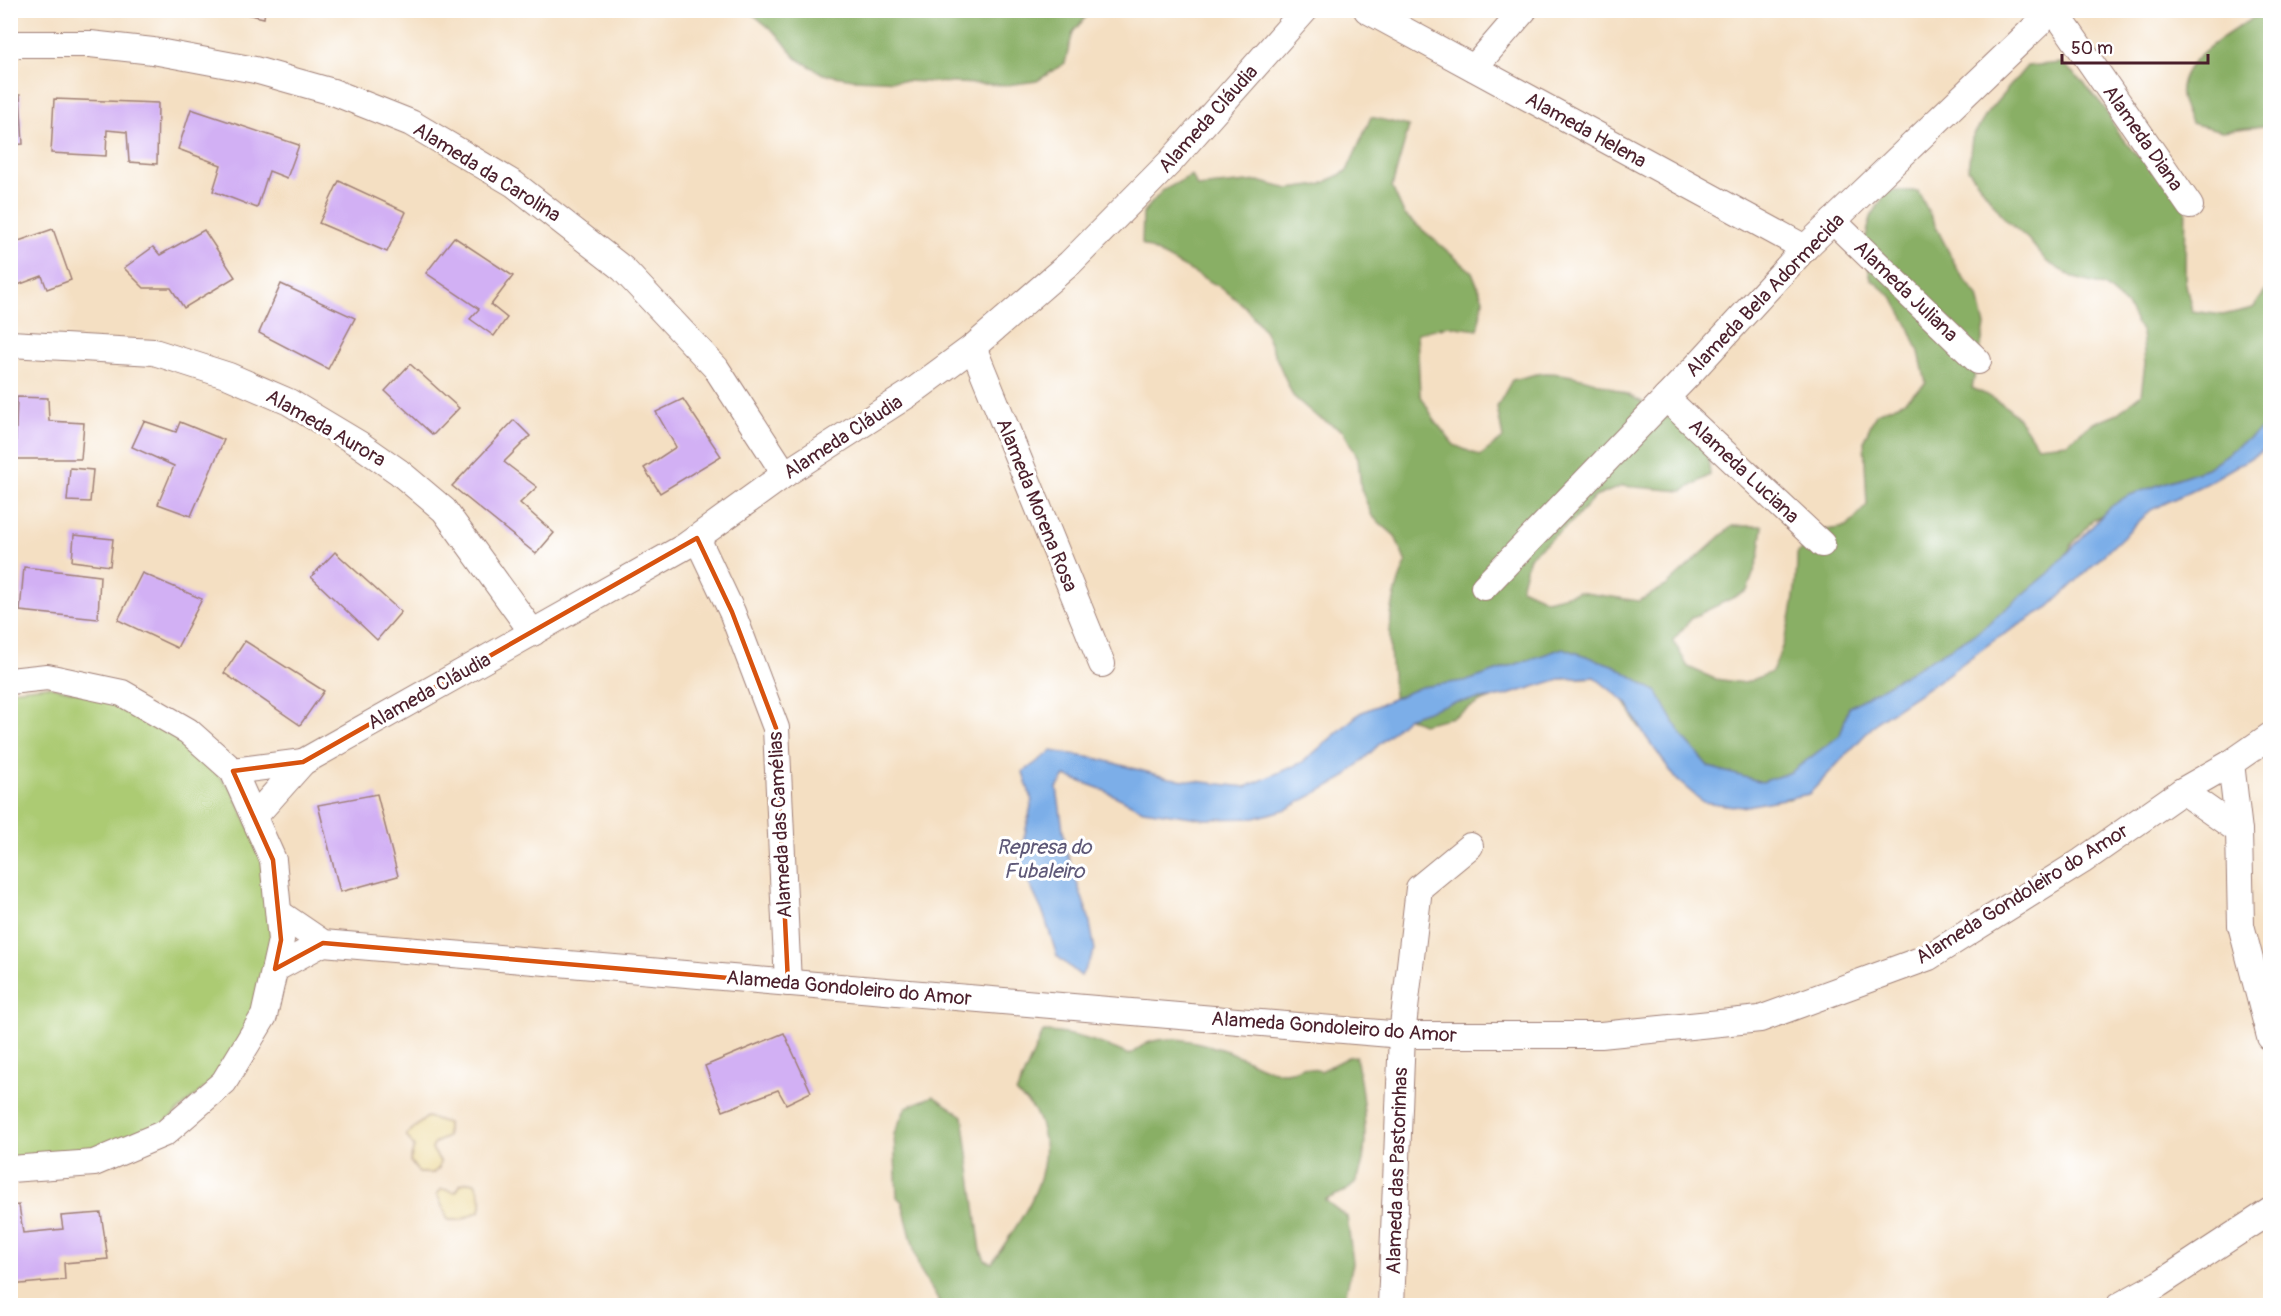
<svg xmlns="http://www.w3.org/2000/svg" width="2281" height="1316" viewBox="0 0 2281 1316" font-family="Pangolin,sans-serif">
  <style>
    .green { fill: #accb73; stroke: #7b754f; stroke-width: 1.5 }
    .forest { fill: #89af65; stroke: #6a6748; stroke-width: 1.5 }
    .sand { fill: #eeda9e; stroke: #9c7c64; stroke-width: 1.5 }
    .water { fill: #7baee8; stroke: #62668a; stroke-width: 1.5 }
    .building { fill: #d2b0f4 }
    .lines { fill: none; stroke-linecap: round; stroke-linejoin: round }
    .minor-casing { stroke: #9f7f76; stroke-width: 28 }
    .minor { stroke: #fff; stroke-width: 26 }
    .marked { fill: none; stroke: #d8530f; stroke-width: 4.5; stroke-linejoin: round }
    .labels { text-anchor: middle; dominant-baseline: central; stroke-width: 6; stroke-linejoin: round; paint-order: stroke }
    .street-label { font-size: 20px; fill: #4a1f2b; stroke: #fff }
    .water-label { font-size: 21px; font-style: italic; fill: #5e5877; stroke: #fff }
  </style>
  <rect width="100%" height="100%" fill="#fff"/>
  <filter id="ink" filterUnits="userSpaceOnUse"><feTurbulence type="fractalNoise" baseFrequency=".0167" numOctaves="2"/><feDisplacementMap in="SourceGraphic" scale="12" xChannelSelector="R" yChannelSelector="G"/><feConvolveMatrix kernelMatrix="1 2 1 2 8 2 1 2 1" color-interpolation-filters="sRGB"/></filter>
  <filter id="wash" filterUnits="userSpaceOnUse"><feTurbulence type="fractalNoise" baseFrequency=".008" numOctaves="4" result="noise"/><feDisplacementMap in="SourceGraphic" scale="24" xChannelSelector="R" yChannelSelector="G"/><feGaussianBlur stdDeviation="1.35" result="paint"/><feColorMatrix in="noise" values="0 0 0 0 0 0 0 0 0 0 0 0 0 0 0 0 0 1.4 0 .05"/><feComposite in="paint" operator="in"/></filter>
  <g filter="url(#wash)">
    <rect width="100%" height="100%" fill="#f4dfc2"/>
    <!-- green -->
    <path class="green" d="M47,686l72,15 64,36 50,54 32,71 7,78 -16,73 -39,64 -56,49 -70,29 -80,5v-470z"/>
    <!-- forest -->
    <g class="forest">
      <path d="M2265,10l5,1v114l-48,6 -31,-8c-3,-8 -9,-18 -10,-26 -6,-40 58,-68 84,-87z"/>
      <path d="M749,11h342l-18,21 -8,31 -28,18 -30,4 -154,-6 -30,-5 -27,-16 -18,-23z"/>
      <path d="M2062,63l22,20 19,23 15,27 19,23 27,12 22,20 -1,92 7,31 31,4 30,-7 17,-23v135l-15,18 -23,19 -139,63 -20,23 -31,53 -178,112 -47,76 -28,15 -30,-1 -84,-28 -38,-46 -15,-27 -23,-20 -61,3 -58,22 -27,15 -31,7 -26,-12c-6,-56 -14,-96 10,-149l-11,-27 -23,-20 -11,-27 -3,-31 -15,-27 -27,-15 -23,-20 -29,-66 -19,-23 -23,-19 -80,-44 1,-31 19,-22 28,-15 2,-1 5,12 61,-6 31,8 31,-4 27,-14 24,-54 38,9 -17,61 12,27 68,58 11,27 -5,31 -30,-4 -31,7 3,61 15,27 19,24 26,11 23,-18 -6,-31 15,-27c10,-2 22,-6 32,-7 54,0 123,38 163,72l3,30 -27,16 -61,-5 -27,11 -20,22 -46,38 -8,31 26,12 31,-8 61,9 27,-15 66,-60h31l-4,31 -12,34 -54,26 -20,23 15,27 27,12 30,4 27,-11c18,-39 25,-76 25,-118l20,-23 30,-4 20,-22 -3,-65 12,-27 27,-11 23,-19 -7,-31 -11,-27 -15,-27 -22,-19 -8,-31 8,-31 16,-26h31l41,81 19,24 7,30 -13,62c34,15 47,26 65,58l30,-3 24,-19 27,-11 23,-19 4,-30 -3,-31 -15,-27 -23,-20 -30,-8 -27,-16 -19,-23 -23,-20 -37,-50 4,-31 16,-26 39,-46z"/>
      <path d="M1043,1032c29,0 60,11 86,23 7,-4 16,-13 24,-14 25,-6 53,3 77,11 26,10 45,29 73,15l18,4 27,-14 8,-1c5,28 20,111 -6,132 -6,5 -18,8 -25,12l22,17 6,46 -10,42h-402l-22,-37 -17,-66 -5,-5 -3,-63 12,-27 27,-11 30,20 18,135 4,9 7,3c29,-44 72,-97 43,-151 -3,-7 -13,-13 -19,-19z"/>
    </g>
    <!-- sand -->
    <g class="sand">
      <path d="M427,1117l20,6v14l-12,6 -3,6 8,12 -1,7 -6,5h-14l-9,-12 4,-14 -8,-12z"/>
      <path d="M468,1182l7,1c5,8 8,19 5,28l-19,9h-13l-11,-26 5,-5 14,3 5,-8z"/>
    </g>
    <!-- water -->
    <path class="water" d="M2270,423v22l-4,4 -59,34 -56,27 -102,97 -53,32 -52,38 -65,43 -70,74 -67,13 -39,-5 -26,-22 -31,-43 -19,-34 -33,-26 -34,2 -56,17 -53,7 -44,15 -63,60 -57,31 -32,9 -50,1 -62,-9 -42,-21 -36,-13 -8,12 9,62 23,68 6,32 -14,26 -24,-20 -13,-41 -25,-53 13,-61 -9,-29 29,-21 47,8 70,19 77,9 57,-25 57,-49 61,-26 49,-7 93,-32 52,18 42,26 25,44 27,31 53,15 29,-10 49,-37 9,-28 129,-75 71,-59 60,-65 18,-12 80,-28z"/>
    <g id="blocks">
      <!-- building -->
      <g class="building">
        <path d="M227,10h38l-1,8z"/>
        <path d="M10,95h10l3,49 -13,1z"/>
        <path d="M54,99l104,4 -1,61 -28,-2 -2,-30 -20,-2 -1,26 -55,-3z"/>
        <path d="M191,109l108,36 -12,33 -18,-7 -12,37 -44,-17 8,-26 -43,-16z"/>
        <path d="M339,181l67,31 -19,40 -68,-29z"/>
        <path d="M53,229l18,51 -24,9 -5,-13 -32,12v-44z"/>
        <path d="M204,230l31,47 -51,31 -13,-20h-27l-20,-20 29,-21 7,8z"/>
        <path d="M454,237l59,39 -22,29 16,13 -13,18 -24,-17 9,-10 -53,-36z"/>
        <path d="M281,284l74,34 -27,51 -69,-36z"/>
        <path d="M410,364l49,44 -26,27 -48,-44z"/>
        <path d="M17,397l31,1 1,23 35,2 -3,36h-66z"/>
        <path d="M683,399l38,57 -61,37 -16,-25 32,-21 -20,-35z"/>
        <path d="M514,420l16,16 -26,26 33,25 -17,16 34,30 -18,21 -84,-68z"/>
        <path d="M144,421l32,11 4,-10 44,18 -33,76 -33,-12 16,-38 -42,-19z"/>
        <path d="M70,468l23,2 -3,32 -23,-1z"/>
        <path d="M74,535l39,4 -3,27 -38,-5z"/>
        <path d="M335,552l66,60 -24,28 -66,-63z"/>
        <path d="M24,567l76,9 -2,43 -78,-8z"/>
        <path d="M142,573l60,26 -25,49 -59,-28z"/>
        <path d="M245,641l79,50 -24,34 -76,-52z"/>
        <path d="M377,794l21,82 -58,16 -22,-87z"/>
        <path d="M784,1033l27,59 -25,12 -8,-14 -55,21 -18,-45z"/>
        <path d="M19,1205l4,28 40,-4 -2,-13 40,-3 7,46 -44,4 1,17 -55,5v-79z"/>
      </g>
    </g>
  </g>
  <g filter="url(#ink)">
    <use href="#blocks" fill-opacity="0" stroke="#9f7f76" stroke-width="1.5"/>
    <g class="lines">
      <!-- minor casing -->
      <g class="minor-casing">
        <g id="minor">
          <path d="M1367,10l438,238"/>
          <path d="M2054,10l136,196"/>
          <path d="M10,44h80l63,7 102,19 78,22 78,31 103,61 109,85 93,99 69,106"/>
          <path d="M1474,68l50,-58"/>
          <path d="M1833,221l145,140"/>
          <path d="M10,344l144,8 75,24 60,26 70,42 40,28 45,38 89,123"/>
          <path d="M973,347l129,317"/>
          <path d="M1666,398l156,146"/>
          <path d="M697,538l35,74 44,116 12,255"/>
          <path d="M1484,587l208,-216 113,-123 248,-238"/>
          <path d="M10,681l37,-4 75,16 66,38 45,40 40,89 8,80 -17,76 -40,66 -59,51 -71,30 -84,6"/>
          <path d="M2231,763l8,68 2,94 29,112"/>
          <path d="M233,771l70,-9"/>
          <path d="M2182,791l57,40"/>
          <path d="M254,817l49,-55 381,-215 101,-73 127,-82 61,-45 97,-84 100,-101 135,-152"/>
          <path d="M279,913l44,30 1079,92h199l159,-16 169,-62 153,-96 100,-70 49,-28 39,-27"/>
          <path d="M275,969l48,-26"/>
          <path d="M1391,1306l11,-271 17,-147 51,-42"/>
          <path d="M2119,1306l40,-22 111,-73"/>
        </g>
      </g>
      <!-- minor -->
      <use href="#minor" class="minor"/>
    </g>
  </g>
  <!-- marked area -->
  <path class="marked" d="M697,538l35,74 44,116 12,255 -465,-40 -48,26 6,-29 -8,-80 -40,-89 70,-9z"/>
  <g class="labels">
    <!-- street labels -->
    <g class="street-label">
      <text transform="translate(1208 119) rotate(-48)">Alameda Cláudia</text>
      <text transform="translate(1586 130) rotate(29)">Alameda Helena</text>
      <text transform="translate(2143 138) rotate(55)">Alameda Diana</text>
      <text transform="translate(487 172) rotate(32)">Alameda da Carolina</text>
      <text transform="translate(1906 291) rotate(44)">Alameda Juliana</text>
      <text transform="translate(1765 295) rotate(-46)">Alameda Bela Adormecida</text>
      <text transform="translate(326 428) rotate(30)">Alameda Aurora</text>
      <text transform="translate(843 437) rotate(-33)">Alameda Cláudia</text>
      <text transform="translate(1744 471) rotate(43)">Alameda Luciana</text>
      <text transform="translate(1037 505) rotate(68)">Alameda Morena Rosa</text>
      <text transform="translate(429 691) rotate(-29)">Alameda Cláudia</text>
      <text transform="translate(780 825) rotate(-93)">Alameda das Camélias</text>
      <text transform="translate(2022 894) rotate(-32)">Alameda Gondoleiro do Amor</text>
      <text transform="translate(849 988) rotate(5)">Alameda Gondoleiro do Amor</text>
      <text transform="translate(1334 1027) rotate(4)">Alameda Gondoleiro do Amor</text>
      <text transform="translate(1397 1171) rotate(-88)">Alameda das Pastorinhas</text>
    </g>
    <!-- water labels -->
    <g class="water-label">
      <text x="1044" y="847">Represa do<tspan x="1044" dy="24">Fubaleiro</tspan></text>
    </g>
  </g>
  <!-- margin -->
  <rect width="2281" height="1316" fill="none" stroke="#fff" stroke-width="36"/>
  <!-- scale -->
  <path d="M2062 54v9h146v-9" fill="none" stroke="#4a1f2b" stroke-width="3"/>
  <text x="2071" y="54" font-size="18" fill="#4a1f2b" stroke="#ffffff" stroke-width="4.5" paint-order="stroke">50 m</text>
</svg>
